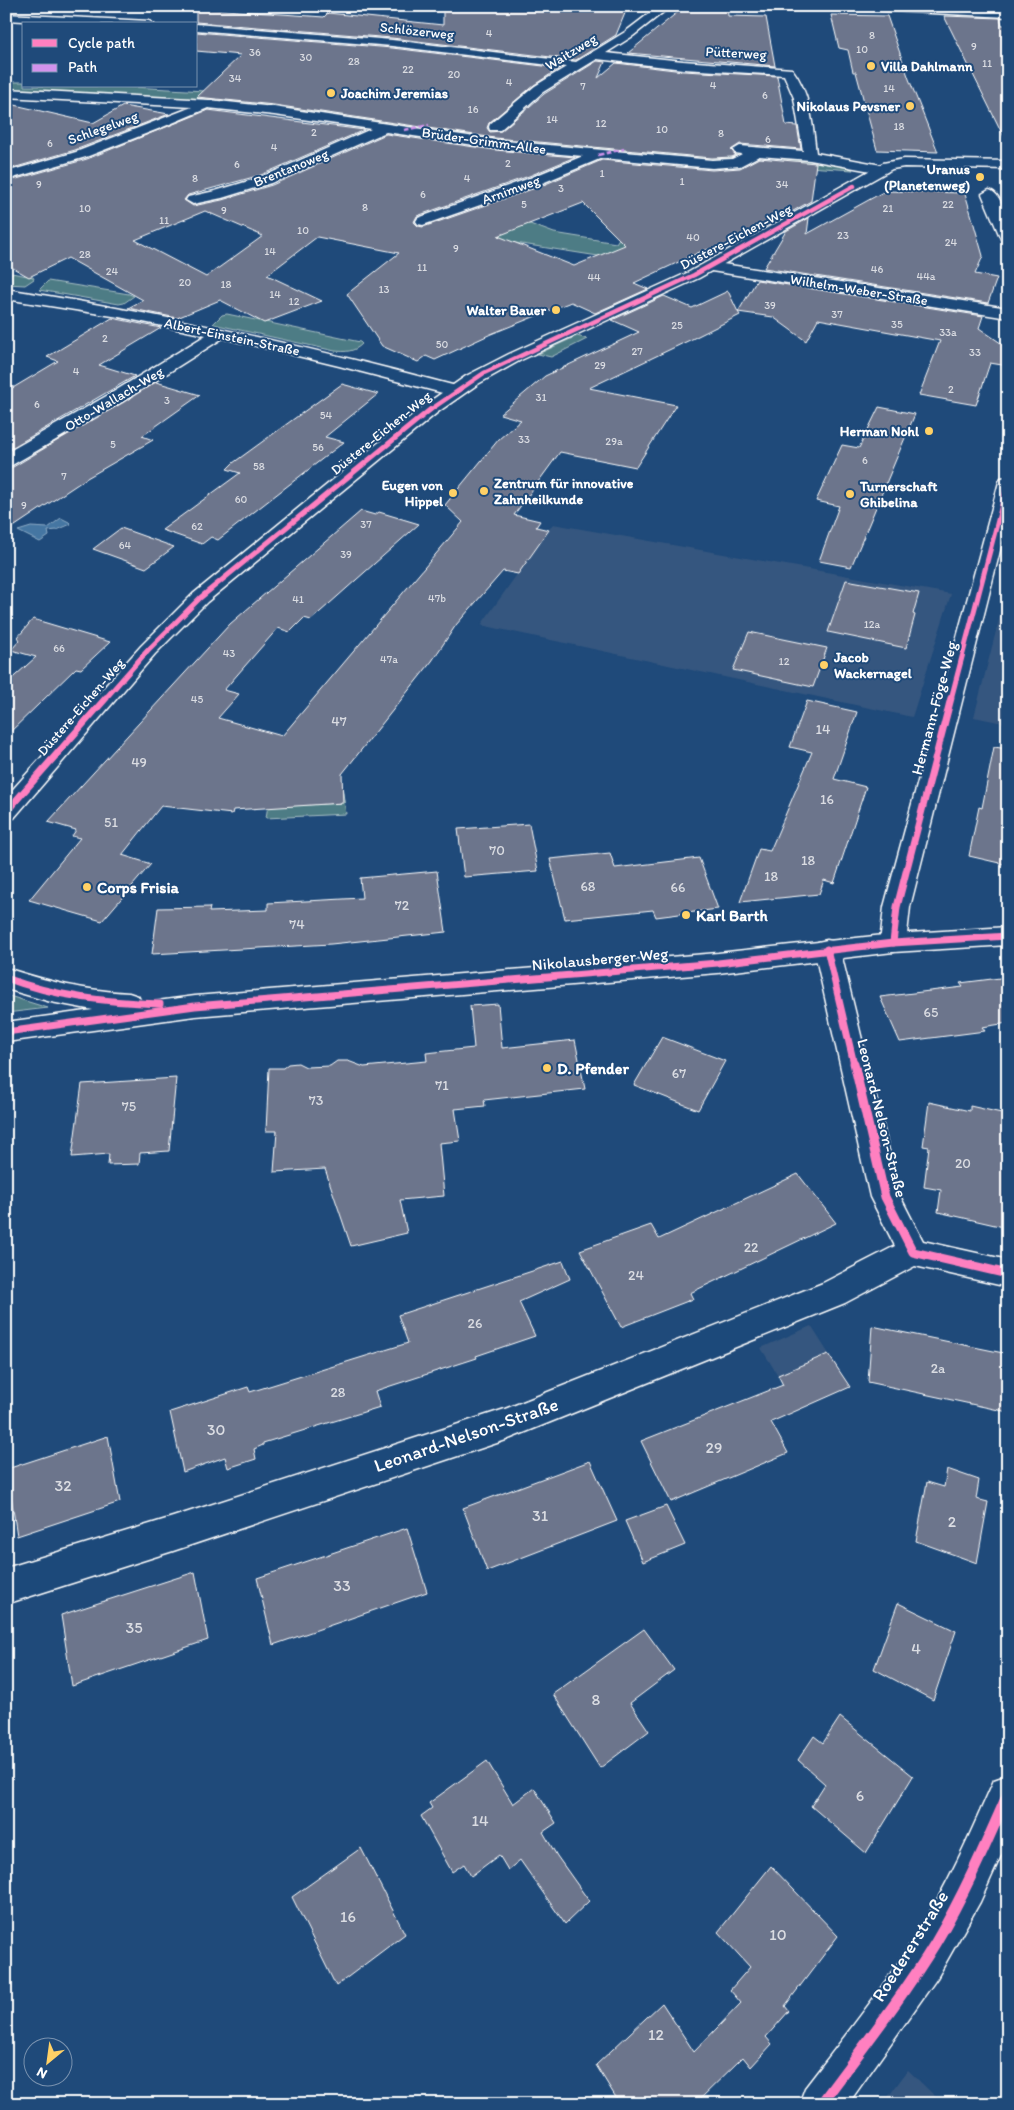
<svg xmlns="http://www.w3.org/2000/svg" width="1014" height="2110" viewBox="0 0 1014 2110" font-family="Itim,sans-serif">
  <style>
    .built { fill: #36577f }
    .green { fill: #4e7c85; stroke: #a6bec2 }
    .water { fill: #4576a2; stroke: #8fadc7 }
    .building { fill: #6c758c; stroke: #fff; fill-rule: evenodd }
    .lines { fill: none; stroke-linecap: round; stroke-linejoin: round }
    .street-casing { stroke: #fff; stroke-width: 3 }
    .secondary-casing { stroke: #fff; stroke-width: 3 }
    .street { fill: #1f4a7a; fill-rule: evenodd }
    .secondary { fill: #1f4a7a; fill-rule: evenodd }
    .quiet { stroke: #d193ec; stroke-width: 2.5; stroke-dasharray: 5.5 2.5; stroke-linecap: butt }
    .cycleway-far4-casing { stroke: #1f4a7a; stroke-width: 6 }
    .cycleway-far3-casing { stroke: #1f4a7a; stroke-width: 8 }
    .cycleway-far2-casing { stroke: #1f4a7a; stroke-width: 9 }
    .cycleway-far1-casing { stroke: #1f4a7a; stroke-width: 12 }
    .cycleway-casing { stroke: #1f4a7a; stroke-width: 14 }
    .cycleway-far4 { stroke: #ff80c0; stroke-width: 4.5 }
    .cycleway-far3 { stroke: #ff80c0; stroke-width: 5 }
    .cycleway-far2 { stroke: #ff80c0; stroke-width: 7 }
    .cycleway-far1 { stroke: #ff80c0; stroke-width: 9 }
    .cycleway { stroke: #ff80c0; stroke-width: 11 }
    .poi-dot { fill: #ffd166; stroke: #1f4a7a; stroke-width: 2 }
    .labels { text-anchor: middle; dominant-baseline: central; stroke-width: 4; stroke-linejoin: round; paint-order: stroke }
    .far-number-label { font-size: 11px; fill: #dadce2 }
    .far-street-label { font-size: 14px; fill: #fff; stroke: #1f4a7a }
    .far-poi-label { font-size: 14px; font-weight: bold; fill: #fff; stroke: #1f4a7a; text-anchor: start }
    .number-label { font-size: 14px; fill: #dadce2 }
    .street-label { font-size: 16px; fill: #fff; stroke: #1f4a7a }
    .poi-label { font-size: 16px; font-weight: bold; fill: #fff; stroke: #1f4a7a; text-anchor: start }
    .near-number-label { font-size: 16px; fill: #dadce2 }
    .near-street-label { font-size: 19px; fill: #fff; stroke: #1f4a7a }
  </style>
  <rect width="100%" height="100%" fill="#1f4a7a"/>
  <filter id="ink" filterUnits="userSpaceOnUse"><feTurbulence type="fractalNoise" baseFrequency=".02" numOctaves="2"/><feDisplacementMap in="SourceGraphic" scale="10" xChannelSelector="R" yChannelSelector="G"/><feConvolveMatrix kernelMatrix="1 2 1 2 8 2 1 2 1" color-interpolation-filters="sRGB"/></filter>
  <g filter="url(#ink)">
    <!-- built -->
    <g class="built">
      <path d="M553,524l398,70 -39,123 -431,-92z"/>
      <path d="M1003,604l5,1v119l-34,-7z"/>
      <path d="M811,1326l39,61 -51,22 -38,-61z"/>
      <path d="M908,2070l35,34h-60z"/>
    </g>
    <!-- green -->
    <g class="green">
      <path d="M6,82h18v4h90l91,5 8,7 -9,3 -198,-10z"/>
      <path d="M236,98c166,20 332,42 499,54l6,3 -7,3 -26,3 -122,-10 -109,-13 -141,-22 -106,-14z"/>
      <path d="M784,157l16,1 48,9 5,3 -75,-5 6,-3z"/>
      <path d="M465,213l65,11 24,9 62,10 6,-9 27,30 -229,-36z"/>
      <path d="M6,272l27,5 1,2 -9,6 -19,-1z"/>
      <path d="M48,281l81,13 5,2 -10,7 -5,1 -80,-14z"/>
      <path d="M227,314l133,28 2,2c-8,8 -16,8 -27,7l-122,-27 9,-9z"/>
      <path d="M577,336l10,3 -36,18 -13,-3z"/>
      <path d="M342,786l4,28 -80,4 4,-26v15l72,-4z"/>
      <path d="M6,995l42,13 -42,5z"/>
    </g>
    <!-- water -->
    <path class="water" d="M61,518l8,4 2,2 -14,6 -9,1 1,5 -9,6 -22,-11 13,-4 17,1z"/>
    <!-- building -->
    <g class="building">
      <path d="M443,6h185l-12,29 -40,25 -184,-22 -196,-16v-14l128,9 4,-4 115,12z"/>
      <path d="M685,6h42l1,10 38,1 9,49 -147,-13z"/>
      <path d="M831,15l56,1 22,63 29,73 -61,-2 -21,-78h-3l-5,-22 -9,-2z"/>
      <path d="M944,16l56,2 2,7h6v120z"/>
      <path d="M196,32l196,16 168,20 -26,17 -45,38 -2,5 3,4 11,-1 43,-37 53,-33 8,1 -7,16 18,-15 67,8 94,5 9,49 11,1 4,23 -61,-5 -9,6 5,5 -4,2 -20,1 -217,-20 -221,-33 -77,-8 44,-42 -45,-4z"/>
      <path d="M6,103l87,20 30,-17 46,8 -94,36 -69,20z"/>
      <path d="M208,110l156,20 -103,45 -73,20 -4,5 9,6 29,-6 50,-15 114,-51 109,16 80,7 -46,19 -112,40 -3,6 4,4 5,1 118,-41 61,-26 110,10 28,-2 19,-10 57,5 -5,38 -73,41 -36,9 -68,32 14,6 -53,24 -24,-11 -80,32 -56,26 -9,-4 -8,6 -36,-16 -35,-52 52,-41 -82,-16 -50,38 55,26 -58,22 -44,-23 -43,18 -49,-10 15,-8 -75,-42 -39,19 -23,-13v-82l81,-23zM583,203l42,42 -51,21 -76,-30zM205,211l58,25 -57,41 -71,-37z"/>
      <path d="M885,191l80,2 18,63 -8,18 22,4 -9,25 -224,-35 22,-37 23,-13 -2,16z"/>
      <path d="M757,280l226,36 -4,12 29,20v18l-18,-3 -14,42 -57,-10 21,-54 -122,-22 -12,22 -33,-24 -35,-5 2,3 -48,24 -103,49 87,17 -40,62 -76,-15 -46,63 26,6 -4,6 13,3 -31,44 -15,-3 -47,54 -24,36 -90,113 1,29 -110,7 -1,4 -71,-8 -39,49 29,9 -49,57 -73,-21 51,-62 -8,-2 4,-6 -28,-8 182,-198 131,-113 14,4 4,-3 40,12 -108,96 -7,-2 -14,14 -12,-4 -54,62 15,4 -21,24 64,18 181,-214 -18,-17 54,-66 22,-19 -21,-6 45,-38 94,-44 -27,-12 52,-24 28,12 36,-17 10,21z"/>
      <path d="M112,318l49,10 -62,37 36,11 -129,75v-59l52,-31 -11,-4z"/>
      <path d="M156,382l44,13 -58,41 11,4 -66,38 -81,54v-64l7,-1z"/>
      <path d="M342,384l36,10 -53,43 19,5 -126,98 -7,-3 -9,7 -40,-14 78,-57 -13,-4 6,-6z"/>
      <path d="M879,407l36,7 -64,153 -32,-6 20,-55 -23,-5 26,-56 17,3z"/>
      <path d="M121,528l53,19 -28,21 -53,-19z"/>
      <path d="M846,580l73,13 -6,21 2,1 -9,33 -78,-16z"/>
      <path d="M33,619l77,23 -29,27 -5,-1 -70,68v-52l30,-27 -25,-7 9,-10 -2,-3z"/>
      <path d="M749,632l78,16 -14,39 -80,-17z"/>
      <path d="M807,701l50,11 -23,67 32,8 -32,96 -10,-3 -5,14 -79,8 19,-53 11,2 42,-99 -22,-5z"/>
      <path d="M994,747l14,2v116l-39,-9 10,-49 3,1z"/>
      <path d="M529,824l9,47 -74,6 -6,-48z"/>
      <path d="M610,853l5,15 84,-10 19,51 -62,8 -3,-7 -88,9 -15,-60z"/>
      <path d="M437,871l9,61 -115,12 -179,10 6,-46 52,-1 -1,5 59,-2v-7l94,-5 -2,-20z"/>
      <path d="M1008,977v46l-26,4 3,4 -85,11 -20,-45 83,-10 -3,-4z"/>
      <path d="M498,1004l4,44 73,-8 10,49 -101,11 1,6 -30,3 5,32 -21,2 5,53 -44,4 7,33 -56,13 -26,-77 -51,3 3,-41h-11l3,-63h14l5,-4 10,-1 8,4 24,-1 7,-5h11l16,6 63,-6 -1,-8 48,-5 -4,-42z"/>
      <path d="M662,1037l63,24 -27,49 -64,-25z"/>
      <path d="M176,1078l-7,73 -29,2 -1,11 -31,1 1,-11 -37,3 10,-73z"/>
      <path d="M929,1102l41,9v-5l36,8 -4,50 6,1v63l-70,-16 3,-22 -17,-3 5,-40 -6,-1z"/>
      <path d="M798,1174l38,49 -146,70 3,6 -72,28 -41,-77 71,-25 8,14z"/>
      <path d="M563,1261l7,18 -51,23 16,34 -59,20 1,2 -102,33 5,16 -117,36v2l-9,4 2,10 -28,9 -3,-11 -42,15 -13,-60 78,-25 2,5 158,-49 -10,-28z"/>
      <path d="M872,1326l136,28v58l-140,-30z"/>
      <path d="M828,1354l22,33 -79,35 17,31 -117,49 -30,-61 142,-56 -5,-10z"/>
      <path d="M108,1436l12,66 -103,34 -10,-67z"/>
      <path d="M590,1461l27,60 -130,50 -24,-63z"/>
      <path d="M947,1469l32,11 -3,19 12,3 -11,61 -61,-22 11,-59 17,5z"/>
      <path d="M666,1506l19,39 -42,17 -18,-41z"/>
      <path d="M407,1528l20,64 -154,53 -16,-67z"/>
      <path d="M195,1572l13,68 -136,46 -11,-71z"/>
      <path d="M898,1603l58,28 -23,69 -59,-31z"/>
      <path d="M644,1629l30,41 -44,33 19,28 -49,37 -47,-74z"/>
      <path d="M840,1717l73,59 -47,77 -55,-47 14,-22 -27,-24 16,-24 9,7z"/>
      <path d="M487,1761l26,43 21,-16 22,35 -13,9 14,24 32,45 -24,23 -45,-64 -12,10 -9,-15 -28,21 -7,-12 -12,8 -31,-56 11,-8 -3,-5z"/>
      <path d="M361,1848l44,86 -69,52 -44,-89z"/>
      <path d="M771,1866l67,70 -53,70 4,5 -23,26 6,7 -21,23 -8,-10 -48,47h-75l-24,-39 66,-62 32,49 47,-49 -11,-13 20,-23 -32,-35z"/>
    </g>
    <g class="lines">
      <!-- street casing -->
      <g class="street-casing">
        <g id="street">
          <path d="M659,6h12l-38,30 -27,17 77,8 109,8c18,23 21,56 24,84l71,13 2,3 -2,3 -5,1 -72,-13 -51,-4 -19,10 -28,2 -110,-10 -62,26 -117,41 -5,-1 -2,-3 2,-3 112,-40 53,-22 -88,-8 -109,-16 -115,51 -49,15 -29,6 -7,-4 2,-3 27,-6 47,-14 109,-48 -97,-14 -66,-7 -50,21 -72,28 -80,23v-8l70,-20 116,-45 -186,-10v-8l203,11 65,7 221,33 217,20 20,-1 10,-5 -7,-1 -2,-3 7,-4 63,5 -9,-53 -10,-23 -101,-6 -86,-10 -54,33 -43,38h-10l-1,-3 1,-3 45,-38 31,-19 -174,-21 -196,-16v-6l196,16 184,22 49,-30z"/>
          <path d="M846,6h74l88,5v6l-157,-8z"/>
          <path d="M6,14l143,7 5,3h-78l-70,-4z"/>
          <path d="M989,190c16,4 19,40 19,53l-5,-1 -2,-3 -19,-45z"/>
          <path d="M710,262l298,46v10l-303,-48 -3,-3 3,-3z"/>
          <path d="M6,289c154,24 304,58 454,98l2,4 -2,4 -6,1 -115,-30 -116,-28 -101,64 -110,63 -6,1v-13l104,-59 96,-59 -87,-18 -113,-18z"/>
          <path d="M1008,477v42l-98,388 -4,36 -4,7 -9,2 -9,-2 -4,-7 4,-36 115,-425 2,-4z"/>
          <path d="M827,940l9,2 4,7 60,247 23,45 85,19v27l-93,-21 -70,37 -339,137 -333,111 -167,53v-36l167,-51 332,-108 318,-126 72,-37 -25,-49 -56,-248 4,-7z"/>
          <path d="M1008,1775v65l-28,62 -43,76 -89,126h-49l6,-16c40,-52 82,-104 116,-161 29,-46 51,-97 73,-147z"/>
        </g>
      </g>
      <!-- secondary casing -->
      <g class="secondary-casing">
        <g id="secondary">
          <path d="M904,159l104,2v8l-104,-2 -12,2 -193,109 -178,82 -43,24 -40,28 -231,190 -52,52 -141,164 -8,2v-23l135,-151 52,-52 233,-190 40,-28 43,-22 180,-82 194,-109z"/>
          <path d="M1008,927v18l-115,7 -175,21 -523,43 -189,26v-20l87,-12 -42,-8 -45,-13v-21c44,14 76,22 123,25l9,3 4,7 53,-7 523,-43 175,-19z"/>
        </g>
      </g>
      <!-- street -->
      <use href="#street" class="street"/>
      <!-- secondary -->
      <use href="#secondary" class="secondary"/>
      <!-- quiet -->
      <g class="quiet">
        <path d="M404,130l25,-5"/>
        <path d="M598,155l26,-6"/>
      </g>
      <!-- cycleway-far4 casing -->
      <g class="cycleway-far4-casing">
        <path id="cycleway-far4" d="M430,410l54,-37 210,-98 160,-89"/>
      </g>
      <!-- cycleway-far3 casing -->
      <g class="cycleway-far3-casing">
        <g id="cycleway-far3">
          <path d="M105,699l43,-49 52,-52 231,-189"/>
          <path d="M951,699l57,-217"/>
        </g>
      </g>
      <!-- cycleway-far2 casing -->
      <g class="cycleway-far2-casing">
        <g id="cycleway-far2">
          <path d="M6,812l100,-114"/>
          <path d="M893,943l4,-36 54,-209"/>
          <path d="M827,949l27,115"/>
          <path d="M6,978c50,19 101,24 154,26"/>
          <path d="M6,1032l189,-26 523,-43 175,-20 115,-7"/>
        </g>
      </g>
      <!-- cycleway-far1 casing -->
      <g class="cycleway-far1-casing">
        <path id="cycleway-far1" d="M854,1063l31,134 28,55 95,22"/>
      </g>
      <!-- cycleway casing -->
      <g class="cycleway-casing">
        <path id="cycleway" d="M821,2104c39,-53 81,-106 115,-162 28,-47 50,-98 72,-148"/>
      </g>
      <!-- cycleway-far4 -->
      <use href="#cycleway-far4" class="cycleway-far4"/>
      <!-- cycleway-far3 -->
      <use href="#cycleway-far3" class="cycleway-far3"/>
      <!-- cycleway-far2 -->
      <use href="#cycleway-far2" class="cycleway-far2"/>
      <!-- cycleway-far1 -->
      <use href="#cycleway-far1" class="cycleway-far1"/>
      <!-- cycleway -->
      <use href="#cycleway" class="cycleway"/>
    </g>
  </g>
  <!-- markers -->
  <g class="poi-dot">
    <circle cx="871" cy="66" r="5"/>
    <circle cx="331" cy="93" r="5"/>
    <circle cx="910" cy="106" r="5"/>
    <circle cx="980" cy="177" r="5"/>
    <circle cx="556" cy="310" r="5"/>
    <circle cx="929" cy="431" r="5"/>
    <circle cx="484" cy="491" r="5"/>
    <circle cx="453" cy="493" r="5"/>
    <circle cx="850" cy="494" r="5"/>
    <circle cx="824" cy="665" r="5"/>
    <circle cx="87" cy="887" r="5"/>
    <circle cx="686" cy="915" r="5"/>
    <circle cx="547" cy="1068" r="5"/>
  </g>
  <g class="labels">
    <!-- far-number labels -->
    <g class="far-number-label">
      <text x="489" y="33">4</text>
      <text x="872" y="35">8</text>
      <text x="974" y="46">9</text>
      <text x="862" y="49">10</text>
      <text x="255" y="52">36</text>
      <text x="306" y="57">30</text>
      <text x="354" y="61">28</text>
      <text x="987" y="63">11</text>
      <text x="408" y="69">22</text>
      <text x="454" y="74">20</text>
      <text x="235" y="78">34</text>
      <text x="509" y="82">4</text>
      <text x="713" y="85">4</text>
      <text x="583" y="86">7</text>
      <text x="889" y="88">14</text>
      <text x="765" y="95">6</text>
      <text x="473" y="109">16</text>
      <text x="552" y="119">14</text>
      <text x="601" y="123">12</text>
      <text x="899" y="126">18</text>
      <text x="662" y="129">10</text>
      <text x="314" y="132">2</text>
      <text x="721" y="133">8</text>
      <text x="768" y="139">6</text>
      <text x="50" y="143">6</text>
      <text x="274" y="147">4</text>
      <text x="508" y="163">2</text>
      <text x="237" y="164">6</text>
      <text x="602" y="173">1</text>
      <text x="195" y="178">8</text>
      <text x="467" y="178">4</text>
      <text x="682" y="181">1</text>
      <text x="39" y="184">9</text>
      <text x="782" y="184">34</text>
      <text x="561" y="188">3</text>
      <text x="423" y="194">6</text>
      <text x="524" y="204">5</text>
      <text x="948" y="204">22</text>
      <text x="365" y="207">8</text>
      <text x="85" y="208">10</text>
      <text x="888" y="208">21</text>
      <text x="224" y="210">9</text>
      <text x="164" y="220">11</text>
      <text x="303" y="230">10</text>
      <text x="843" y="235">23</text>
      <text x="693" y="237">40</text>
      <text x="951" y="242">24</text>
      <text x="456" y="248">9</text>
      <text x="270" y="251">14</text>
      <text x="85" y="254">28</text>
      <text x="422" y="267">11</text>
      <text x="877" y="269">46</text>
      <text x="112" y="271">24</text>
      <text x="926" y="276">44a</text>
      <text x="594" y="277">44</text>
      <text x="185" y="282">20</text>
      <text x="226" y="284">18</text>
      <text x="384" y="289">13</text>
      <text x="275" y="294">14</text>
      <text x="294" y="301">12</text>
      <text x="770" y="305">39</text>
      <text x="837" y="314">37</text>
      <text x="897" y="324">35</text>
      <text x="677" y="325">25</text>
      <text x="948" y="332">33a</text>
      <text x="105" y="338">2</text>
      <text x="442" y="344">50</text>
      <text x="637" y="351">27</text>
      <text x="975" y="352">33</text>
      <text x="600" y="365">29</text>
      <text x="76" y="371">4</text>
      <text x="951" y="389">2</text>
      <text x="541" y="397">31</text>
      <text x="167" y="400">3</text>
      <text x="37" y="404">6</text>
      <text x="326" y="415">54</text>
      <text x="524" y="439">33</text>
      <text x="614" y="441">29a</text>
      <text x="113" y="444">5</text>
      <text x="318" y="447">56</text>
      <text x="865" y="460">6</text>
      <text x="259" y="466">58</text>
      <text x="64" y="476">7</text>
      <text x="241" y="499">60</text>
      <text x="24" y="505">9</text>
      <text x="366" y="524">37</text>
      <text x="197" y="526">62</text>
      <text x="125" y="545">64</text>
      <text x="346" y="554">39</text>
      <text x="437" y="598">47b</text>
      <text x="298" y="599">41</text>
      <text x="872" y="624">12a</text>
      <text x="59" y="648">66</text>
      <text x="229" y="653">43</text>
      <text x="389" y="659">47a</text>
      <text x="784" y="661">12</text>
      <text x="197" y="699">45</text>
    </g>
    <!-- far-street labels -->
    <g class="far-street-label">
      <text transform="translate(417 31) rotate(6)">Schlözerweg</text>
      <text transform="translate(571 52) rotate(-31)">Waitzweg</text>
      <text transform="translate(736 53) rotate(3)">Pütterweg</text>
      <text transform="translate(103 128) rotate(-20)">Schlegelweg</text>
      <text transform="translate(484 141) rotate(8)">Brüder-Grimm-Allee</text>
      <text transform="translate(291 168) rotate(-22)">Brentanoweg</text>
      <text transform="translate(511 190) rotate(-20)">Arnimweg</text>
      <text transform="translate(736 237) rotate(-28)">Düstere-Eichen-Weg</text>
      <text transform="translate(859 290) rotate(9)">Wilhelm-Weber-Straße</text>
      <text transform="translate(232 337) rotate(12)">Albert-Einstein-Straße</text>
      <text transform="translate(114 399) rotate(-31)">Otto-Wallach-Weg</text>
      <text transform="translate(381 433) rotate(-39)">Düstere-Eichen-Weg</text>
      <text transform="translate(81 707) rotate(-49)">Düstere-Eichen-Weg</text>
    </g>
    <!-- far-poi labels -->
    <g class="far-poi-label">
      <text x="881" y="66">Villa Dahlmann</text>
      <text x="341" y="93">Joachim Jeremias</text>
      <text x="900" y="106" text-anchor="end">Nikolaus Pevsner</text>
      <text x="970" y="169" text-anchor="end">Uranus<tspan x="970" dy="16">(Planetenweg)</tspan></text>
      <text x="546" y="310" text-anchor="end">Walter Bauer</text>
      <text x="919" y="431" text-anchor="end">Herman Nohl</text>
      <text x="494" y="483">Zentrum für innovative<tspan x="494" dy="16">Zahnheilkunde</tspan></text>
      <text x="443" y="485" text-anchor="end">Eugen von<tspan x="443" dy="16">Hippel</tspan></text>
      <text x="860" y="486">Turnerschaft<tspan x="860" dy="16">Ghibelina</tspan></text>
      <text x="834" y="657">Jacob<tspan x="834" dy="16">Wackernagel</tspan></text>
    </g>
    <!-- number labels -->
    <g class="number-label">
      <text x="339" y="721">47</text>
      <text x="823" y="729">14</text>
      <text x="139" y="762">49</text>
      <text x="827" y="799">16</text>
      <text x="111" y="822">51</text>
      <text x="497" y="850">70</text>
      <text x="808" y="860">18</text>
      <text x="771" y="876">18</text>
      <text x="588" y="886">68</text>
      <text x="678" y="887">66</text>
      <text x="402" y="905">72</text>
      <text x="297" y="924">74</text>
      <text x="931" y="1012">65</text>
      <text x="679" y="1073">67</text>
      <text x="442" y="1085">71</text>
      <text x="316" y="1100">73</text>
      <text x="129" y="1106">75</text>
      <text x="963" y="1163">20</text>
      <text x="751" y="1247">22</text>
      <text x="636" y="1275">24</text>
      <text x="475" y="1323">26</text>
      <text x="938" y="1368">2a</text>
      <text x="338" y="1392">28</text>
    </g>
    <!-- street labels -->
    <g class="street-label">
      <text transform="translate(934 708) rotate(-75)">Hermann-Föge-Weg</text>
      <text transform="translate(600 959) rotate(-5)">Nikolausberger Weg</text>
      <text transform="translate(882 1118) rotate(76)">Leonard-Nelson-Straße</text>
    </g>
    <!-- poi labels -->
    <g class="poi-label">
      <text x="97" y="887">Corps Frisia</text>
      <text x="696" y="915">Karl Barth</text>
      <text x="557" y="1068">D. Pfender</text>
    </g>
    <!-- near-number labels -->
    <g class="near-number-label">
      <text x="216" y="1429">30</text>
      <text x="714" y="1447">29</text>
      <text x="63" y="1485">32</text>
      <text x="540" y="1515">31</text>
      <text x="952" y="1521">2</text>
      <text x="342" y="1585">33</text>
      <text x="134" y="1627">35</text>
      <text x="916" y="1648">4</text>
      <text x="596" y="1699">8</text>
      <text x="860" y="1795">6</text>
      <text x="480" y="1820">14</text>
      <text x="348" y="1916">16</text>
      <text x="778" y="1934">10</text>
      <text x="656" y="2034">12</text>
    </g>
    <!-- near-street labels -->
    <g class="near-street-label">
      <text transform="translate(466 1435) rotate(-19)">Leonard-Nelson-Straße</text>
      <text transform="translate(910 1946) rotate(-58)">Roedererstraße</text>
    </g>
  </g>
  <!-- margin -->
  <rect width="1014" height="2110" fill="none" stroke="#1f4a7a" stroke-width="25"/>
  <rect x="12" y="12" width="989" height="2085" fill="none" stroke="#fff" stroke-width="2" filter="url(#ink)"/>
  <!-- legend -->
  <rect x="22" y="22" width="175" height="65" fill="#1f4a7a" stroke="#7992af"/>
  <rect x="32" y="39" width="25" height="8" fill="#ff80c0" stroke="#7992af"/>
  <text x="68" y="48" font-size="15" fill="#ffffff">Cycle path</text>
  <rect x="32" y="64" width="25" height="8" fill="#d193ec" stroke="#7992af"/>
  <text x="68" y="72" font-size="15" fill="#ffffff">Path</text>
  <!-- north arrow -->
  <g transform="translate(48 2062) rotate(209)"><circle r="24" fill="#1f4a7a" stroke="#7992af"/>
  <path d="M0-4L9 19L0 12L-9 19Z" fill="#ffd166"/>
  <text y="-8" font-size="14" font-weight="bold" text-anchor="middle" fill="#ffffff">N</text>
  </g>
</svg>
